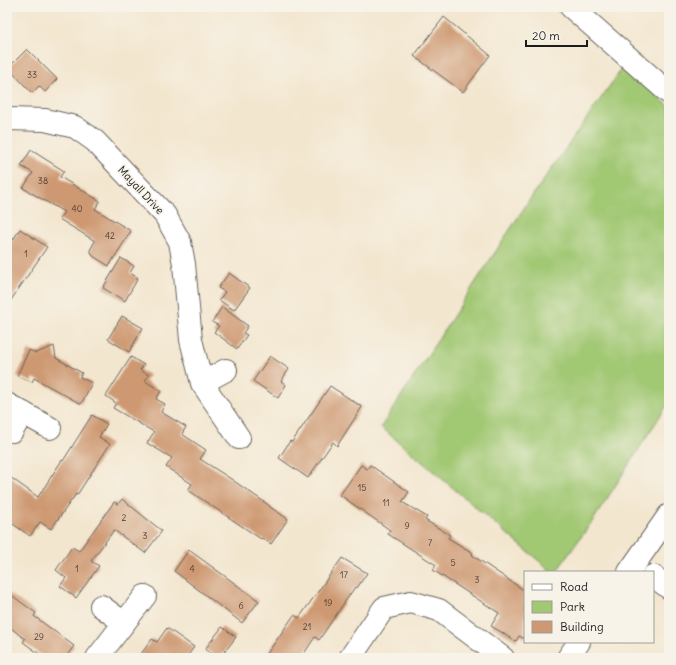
<svg xmlns="http://www.w3.org/2000/svg" width="676" height="665" viewBox="0 0 676 665" font-family="Delius,sans-serif">
  <style>
    .green { fill: #a1c873; stroke: #5e7248 }
    .building { fill: #ce9972 }
    .lines { fill: none; stroke-linecap: round; stroke-linejoin: round }
    .minor-casing { stroke: #67635b; stroke-width: 24 }
    .minor { stroke: #fff; stroke-width: 22 }
    .labels { text-anchor: middle; dominant-baseline: central; stroke-width: 3.5; stroke-linejoin: round; paint-order: stroke }
    .number-label { font-size: 9px; fill: #483b32 }
    .street-label { font-size: 11px; fill: #1c1c1c; stroke: #f7f3e8 }
  </style>
  <rect width="100%" height="100%" fill="#f7f3e8"/>
  <filter id="ink" filterUnits="userSpaceOnUse"><feTurbulence type="fractalNoise" baseFrequency=".025" numOctaves="2"/><feDisplacementMap in="SourceGraphic" scale="8" xChannelSelector="R" yChannelSelector="G"/><feConvolveMatrix kernelMatrix="1 2 1 2 8 2 1 2 1" color-interpolation-filters="sRGB"/></filter>
  <filter id="wash" filterUnits="userSpaceOnUse"><feTurbulence type="fractalNoise" baseFrequency=".012" numOctaves="4" result="noise"/><feDisplacementMap in="SourceGraphic" scale="16" xChannelSelector="R" yChannelSelector="G"/><feGaussianBlur stdDeviation="0.9" result="paint"/><feColorMatrix in="noise" values="0 0 0 0 0 0 0 0 0 0 0 0 0 0 0 0 0 1.4 0 .05"/><feComposite in="paint" operator="in"/></filter>
  <g filter="url(#wash)">
    <rect width="100%" height="100%" fill="#f3e6cf"/>
    <!-- green -->
    <path class="green" d="M623,67l46,39v296l-75,117 -38,53h-4l-171,-145 147,-225z"/>
    <g id="blocks">
      <!-- building -->
      <g class="building">
        <path d="M444,17l46,38 -27,37 -49,-36z"/>
        <path d="M27,49l30,30 -12,13 -6,-6 -7,7 -24,-25z"/>
        <path d="M31,150l33,21 -4,6 40,24 -5,8 36,22 -22,35 -16,-10 -3,-6 5,-9 -36,-22 5,-7 -41,-24 10,-15 -12,-7z"/>
        <path d="M20,229l27,18 -40,59v-57z"/>
        <path d="M121,258l13,8 -4,7 8,5 -13,23 -22,-13z"/>
        <path d="M229,273l21,15 -16,22 -15,-10 6,-8 -7,-4z"/>
        <path d="M222,307l26,19 -5,7 4,2 -10,14 -23,-17 5,-6 -7,-4z"/>
        <path d="M122,316l21,12 -14,24 -21,-13z"/>
        <path d="M54,346l2,12 26,15 -2,4 12,6 -11,21 -47,-26 -2,4 -15,-6 12,-26 7,3z"/>
        <path d="M270,356l19,13 -8,12 5,4 -8,13 -25,-17z"/>
        <path d="M131,357l13,8 -4,5 9,5 -4,6 16,10 -5,8 9,5 -4,8 25,15 -4,7 24,16 -6,9 31,20 39,27v1l18,12 -17,25 -9,-6 -1,1 -73,-49 4,-6 -26,-17 6,-9 -25,-15 7,-11 -41,-24 3,-5 -10,-7z"/>
        <path d="M330,386l32,21 -25,39 -4,-4 -25,36 -29,-20 11,-17 2,1z"/>
        <path d="M92,415l15,9 -8,13 11,7 -33,51 -1,-1 -25,35 -11,-7 -10,14 -23,-16v-45l31,22 24,-37 1,1z"/>
        <path d="M361,465l6,4 3,-4 39,27 -7,10 25,15 -2,3 25,15 -2,3 25,15 -1,2 53,36v48l-6,-3 -3,5 -25,-15 8,-13 -66,-43 3,-5 -48,-31 2,-4 -50,-35z"/>
        <path d="M122,499l40,32 -17,22 -31,-23 -23,31 8,5 -23,32 -16,-12 6,-8 -10,-8 16,-23 7,4 35,-49 4,2z"/>
        <path d="M189,550l70,51 -17,22 -68,-52z"/>
        <path d="M342,558l25,15 -10,15 -2,-1 -36,53 -4,-3 -14,21h-37l30,-43 5,3z"/>
        <path d="M7,592l29,21 -2,3 40,30 -9,12h-20l-22,-16 2,-3 -18,-14z"/>
        <path d="M222,627l14,10 -16,21h-2l-13,-9z"/>
        <path d="M167,628l27,19 -8,11h-48l14,-19 5,3z"/>
      </g>
    </g>
  </g>
  <g filter="url(#ink)">
    <use href="#blocks" fill-opacity="0" stroke="#67635b" stroke-width="1"/>
    <g class="lines">
      <!-- minor casing -->
      <g class="minor-casing">
        <g id="minor">
          <path d="M571,7l98,86"/>
          <path d="M7,119l38,1 30,7 20,14 70,74 15,27 4,22 7,76 11,43 37,55"/>
          <path d="M202,383l24,-13"/>
          <path d="M7,404l43,24"/>
          <path d="M12,431l11,-18"/>
          <path d="M629,572l40,-57"/>
          <path d="M653,576l16,12"/>
          <path d="M101,606l23,17"/>
          <path d="M97,658l48,-62"/>
          <path d="M350,658l34,-50 27,-6 28,8 64,48"/>
          <path d="M568,658l11,-16"/>
        </g>
      </g>
      <!-- minor -->
      <use href="#minor" class="minor"/>
    </g>
  </g>
  <g class="labels">
    <!-- number labels -->
    <g class="number-label">
      <text x="32" y="74">33</text>
      <text x="43" y="180">38</text>
      <text x="77" y="208">40</text>
      <text x="110" y="235">42</text>
      <text x="26" y="253">1</text>
      <text x="362" y="487">15</text>
      <text x="386" y="502">11</text>
      <text x="124" y="517">2</text>
      <text x="407" y="525">9</text>
      <text x="145" y="535">3</text>
      <text x="430" y="542">7</text>
      <text x="453" y="562">5</text>
      <text x="77" y="568">1</text>
      <text x="192" y="568">4</text>
      <text x="344" y="574">17</text>
      <text x="477" y="579">3</text>
      <text x="328" y="602">19</text>
      <text x="241" y="605">6</text>
      <text x="307" y="626">21</text>
      <text x="39" y="636">29</text>
    </g>
    <!-- street labels -->
    <g class="street-label">
      <text transform="translate(141 190) rotate(47)">Mayall Drive</text>
    </g>
  </g>
  <!-- margin -->
  <rect width="676" height="665" fill="none" stroke="#f7f3e8" stroke-width="24"/>
  <!-- legend -->
  <rect x="524" y="571" width="130" height="72" fill="#f7f3e8" stroke="#9f9d96"/>
  <rect x="532" y="584" width="20" height="6" fill="#ffffff" stroke="#9f9d96"/>
  <text x="560" y="591" font-size="12" fill="#1c1c1c">Road</text>
  <rect x="532" y="601" width="20" height="12" fill="#a1c873" stroke="#9f9d96"/>
  <text x="560" y="611" font-size="12" fill="#1c1c1c">Park</text>
  <rect x="532" y="621" width="20" height="12" fill="#ce9972" stroke="#9f9d96"/>
  <text x="560" y="631" font-size="12" fill="#1c1c1c">Building</text>
  <!-- scale -->
  <path d="M526 40v6h61v-6" fill="none" stroke="#1c1c1c" stroke-width="2"/>
  <text x="532" y="40" font-size="12" fill="#1c1c1c" stroke="#f7f3e8" stroke-width="3" paint-order="stroke">20 m</text>
</svg>
